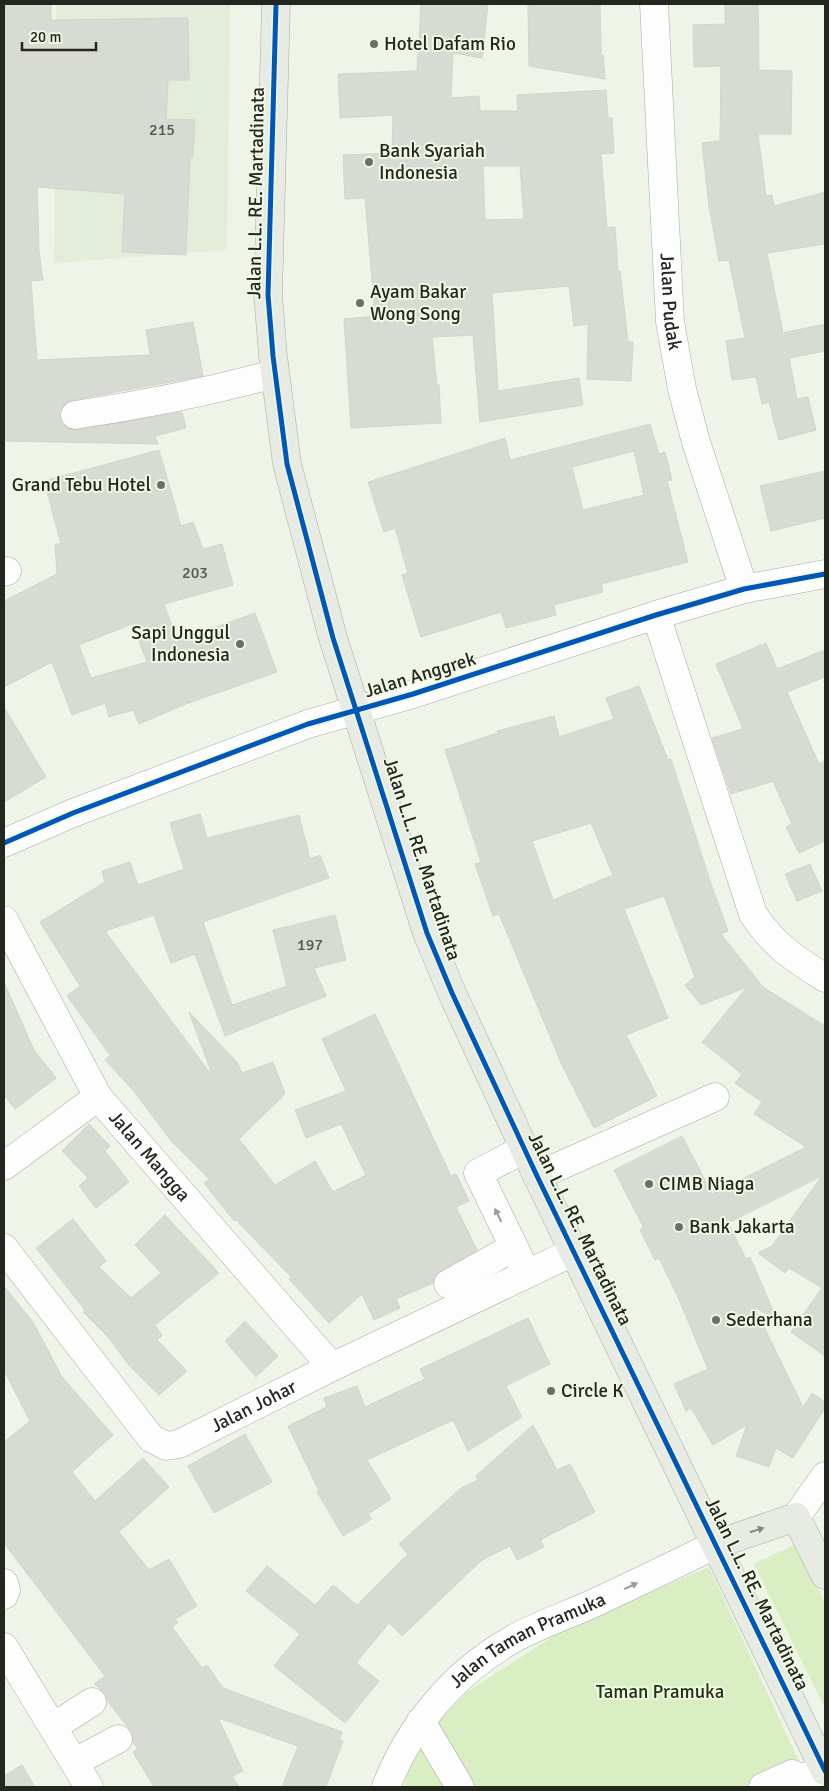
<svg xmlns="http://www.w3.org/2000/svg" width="829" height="1791" viewBox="0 0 829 1791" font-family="Signika,sans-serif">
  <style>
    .built { fill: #e3edd9 }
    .green { fill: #d9eec3 }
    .building { fill: #d8dbd3; stroke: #d1d6cc; fill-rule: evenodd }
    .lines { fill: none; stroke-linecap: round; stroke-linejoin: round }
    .minor-casing { stroke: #a8aca3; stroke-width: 29 }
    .major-casing { stroke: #a7af9e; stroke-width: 29 }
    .minor { stroke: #fcfdfc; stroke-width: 28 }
    .major { stroke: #e7ebe3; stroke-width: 28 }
    .cycleway-casing { stroke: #eef8e4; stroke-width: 8 }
    .cycleway { stroke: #0057b8; stroke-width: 5 }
    .oneway { fill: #9b9d99 }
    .oneway2 { fill: #868982 }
    .poi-dot { fill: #6b6f66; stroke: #eef8e4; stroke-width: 2 }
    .labels { text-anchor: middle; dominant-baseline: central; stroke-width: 4; stroke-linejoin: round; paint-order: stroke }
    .number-label { font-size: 16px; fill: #53564e }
    .poi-label { font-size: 19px; fill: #242720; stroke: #eef8e4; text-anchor: start }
    .street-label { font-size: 19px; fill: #242720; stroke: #eef8e4 }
    .park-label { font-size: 19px; fill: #23320e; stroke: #eef8e4 }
  </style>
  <rect width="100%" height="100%" fill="#eef4e8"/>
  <!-- built -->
  <path class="built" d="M56,4h174l-3,246 -173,13z"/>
  <!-- green -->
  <g class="green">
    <path d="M796,1544l29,59v105l-71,-144z"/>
    <path d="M709,1567l102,220h-407l5,-21 24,-38 33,-35 98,-64z"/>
  </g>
  <!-- building -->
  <g class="building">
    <path d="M4,4h47v16l137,-2 1,62h-21l-2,39 29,1 -2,37h-3l-4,98 -64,-3 3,-58 -88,-7 2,65 4,28 -12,1 6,79 113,-5 -4,-25 47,-8 10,54 -130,24 -8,3 -5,7v8l3,7 6,4 8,1 105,-18 4,16 -31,8 3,8 -154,-3z"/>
    <path d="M421,4h67l-6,54 -29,-5 -2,45 28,-2 1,15h38l-1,-16 89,-5 2,28h4l2,35 -13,1 6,74 8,-1 3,45 2,-1 8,71h5l-2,39 -44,-2 1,-55 -14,2 -5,-40 -77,7 6,98 81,-13 4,27 -103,17 -7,-87 -41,2 5,48h2l2,38 -90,5 -7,-109 31,-3 -10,-118 -20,1 -2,-44 49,-2 1,-38 -53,3 -2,-44 79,-3zM483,166h37l4,53 -39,1z"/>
    <path d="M528,4h72l1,51h2l2,24 -76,-13z"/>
    <path d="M725,4h33l1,66 33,1 -1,63h-33l8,62 6,-1 2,11 51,-14v52l-58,9 16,80 42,-9v27l-36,7 8,41 11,-2 8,33 -37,10 -10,-38 -7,2 -6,-27 -24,3 -6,-39 19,-3 -16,-78 -10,1 -10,-55 -7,-63 18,-2 1,-75 -27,1 -1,-42 32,-1z"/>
    <path d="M650,424l9,30 6,-2 7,28 -5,1 21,81 -87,22 2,8 -49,13 2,10 -50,13 -5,-16 -80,25 -19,-62 6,-2 -13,-45 -11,4 -16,-50 137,-44 5,22zM634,451l10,44 -61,15 -11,-43z"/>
    <path d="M159,450l22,76 12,-4 10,27 19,-5 11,41 -69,19 14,37 77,-28 22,59 -94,33 -44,19 -6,-14 -24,7 -4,-14 -33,12 -20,-53 -48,25v-86l53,-27 -2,-30h6l-17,-63zM132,624l15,38 -56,16 -12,-33z"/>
    <path d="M825,471v47l-54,13 -11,-45z"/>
    <path d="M766,643l11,26 48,-19v27l-38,15 32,72 6,-3v80l-26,12 -13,-26 6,-3 -19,-43 -42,13 -19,-56 31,-9 -27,-65z"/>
    <path d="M639,686l29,74 3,-1 39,122 18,50 -7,3 42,53 62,39v330l-34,-24 31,-44 -33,-20 -4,5 -27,-20 14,-7 50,-70 -94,47 18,36 4,-2 28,65 -24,-16 49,101 9,-14 13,9v6l-32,50 -17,-10 -7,19 -33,-11 11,-31 -34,20 -22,-37 -5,3 -12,-27 34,-15 -31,-74 -18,-37 -4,2 -15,-30 4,-2 -30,-58 68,-34 30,58 94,-47 -52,-33 8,-12 -27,-19 7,-9 -40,-32 45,-55 -46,18 -16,-20 10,-8 -31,-81 -40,13 44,109 -42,17 31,61 -63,32 -33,-65 -62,-149 -6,2 -18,-52 6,-2 -36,-112 53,-17 -1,-2 57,-15 5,21 55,-18 -8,-21zM591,823l22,52 -60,25 -21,-59z"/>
    <path d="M4,707l42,70 -42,25z"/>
    <path d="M200,814l7,24 92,-23 11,44 10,-4 9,23 -126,44 29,83 55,-19 -14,-56 62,-15 11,45 -32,8 12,28 -101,40 -30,-82 -24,9 -17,-48 -49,16 108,146 -24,-65 48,50 5,11 31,-11 12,32 -46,45 36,46 40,-24 18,31 33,-17 -25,-51 -35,14 -11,-28 51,-19 -24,-52 53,-25 76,162 5,-2 13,27 -13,6 21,43 -37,21 -7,12 -37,16 4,9 -26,12 -12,-26 -33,29 -40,-44 2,-2 -55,-57 -2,1 -30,-38 5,-4 -37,-37 -39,-52 -28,-30 5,-5 -43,-59 13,-10 -40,-64 65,-40 -3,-11 28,-9 8,23 46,-16 -14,-46z"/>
    <path d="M810,864l12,27 -25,10 -12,-27z"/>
    <path d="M4,982l30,68 22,28 -41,31 -11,-14z"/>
    <path d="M89,1124l21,22 -5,5 24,31 -33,26 -17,-22 9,-8 -26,-27z"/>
    <path d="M165,1215l54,58 -64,52 7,11 -5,4 30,31 -28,24 -31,-31 -20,-27 -25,-25 2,-2 -49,-62 37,-29 33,42 -7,6 32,31 30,-25 -26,-28z"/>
    <path d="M4,1286l29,36 29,55 51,58 -41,37 23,29 48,-43 26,29 -50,45 30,38 20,-11 28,47 -22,13 3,3 -6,5 30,41 5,-3 16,23 119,44 -3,8 4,1 -17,46h-44l16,-41 -80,-28 25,53 -11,5 7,11h-85l-21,-35 5,-3 -5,-7 -2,-11 -23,-29 -3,-9 -11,-9 11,-8 -101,-133v-101l26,-21 -26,-51z"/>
    <path d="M528,1318l22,46 -44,22 16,31 -54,34 -15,-31 -86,40 24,39 -23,15 4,5 -29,17 -26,-44 2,-1 -31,-65 39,-19 -3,-9 33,-12 8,21 60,-28 -5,-10z"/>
    <path d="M245,1321l33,35 -22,21 -31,-36z"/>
    <path d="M533,1425l24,45 13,-6 25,48 -55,28 4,7 -27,13 -7,-14 -28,14 -80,76 -13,-13 -33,40 23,18 -34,42 -71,-57 26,-32 -54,-43 21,-25 48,39 18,-20 24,20 51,-51 -9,-10 62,-56 17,-8 -2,-4z"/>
    <path d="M245,1434l27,48 -58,31 -26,-47z"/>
    <path d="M22,1765l13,22h-31v-11z"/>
  </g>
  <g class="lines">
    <!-- minor casing -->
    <g class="minor-casing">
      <g id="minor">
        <path id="s1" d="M654,4l16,318 12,67 14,53 48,147"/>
        <path d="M75,415c68,-10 133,-23 199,-41"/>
        <path d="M4,572l3,-1"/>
        <path d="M656,615l97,299c21,32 41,44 72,64"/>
        <path d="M4,843l69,-30 235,-89 105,-30 243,-79 88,-26 81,-15"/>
        <path id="s2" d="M4,920l94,177 234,270"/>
        <path d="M524,1149l-46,24 49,101"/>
        <path d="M4,1166l94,-69"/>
        <path d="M537,1176l178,-79"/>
        <path id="s3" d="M4,1248l147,190 15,8 13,-2 153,-77 241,-115"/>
        <path d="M448,1284l66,-37"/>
        <path d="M796,1517l29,-41"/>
        <path d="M4,1583l2,7 -2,5"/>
        <path d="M4,1647l85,140"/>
        <path d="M421,1721l39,66"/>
        <path d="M53,1727l39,-25"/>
        <path d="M75,1762l43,-23"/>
        <path id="s4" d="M386,1787c23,-60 66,-112 122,-145 26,-16 58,-26 86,-39 41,-19 82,-39 123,-59"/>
        <path d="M763,1787l29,-13 7,5 26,-9"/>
      </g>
    </g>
    <!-- major casing -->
    <g class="major-casing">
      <g id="major">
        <path d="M276,4l-8,291 5,61 14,108 46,174 94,295 25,60 85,183 288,595"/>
        <path d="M717,1544l79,-27 29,58"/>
      </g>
    </g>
    <!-- minor -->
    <use href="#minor" class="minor"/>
    <!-- major -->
    <use href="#major" class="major"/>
    <!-- cycleway casing -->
    <g class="cycleway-casing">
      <g id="cycleway">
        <path d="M276,4l-8,291 5,61 14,108 46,174 94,295 25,60 85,183 288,595"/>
        <path d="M4,843l69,-30 235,-89 105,-30 243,-79 88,-26 81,-15"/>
      </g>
    </g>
    <!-- cycleway -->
    <use href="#cycleway" class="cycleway"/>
  </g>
  <!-- one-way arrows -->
  <defs><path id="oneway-solid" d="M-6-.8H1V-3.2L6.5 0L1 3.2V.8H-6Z" transform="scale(1.25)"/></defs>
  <g class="oneway">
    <use href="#oneway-solid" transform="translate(498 1215) rotate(-116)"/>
    <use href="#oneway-solid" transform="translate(631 1586) rotate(-25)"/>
  </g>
  <use class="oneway2" href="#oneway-solid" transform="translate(757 1530) rotate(-18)"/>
  <!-- markers -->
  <g class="poi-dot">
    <circle cx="374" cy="44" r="5"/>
    <circle cx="369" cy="162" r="5"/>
    <circle cx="360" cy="303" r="5"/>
    <circle cx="161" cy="485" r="5"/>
    <circle cx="240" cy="644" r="5"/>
    <circle cx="649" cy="1184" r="5"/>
    <circle cx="679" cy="1227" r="5"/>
    <circle cx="716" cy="1320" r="5"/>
    <circle cx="551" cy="1391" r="5"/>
  </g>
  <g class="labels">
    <!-- number labels -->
    <g class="number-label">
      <text x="162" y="130">215</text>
      <text x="195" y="573">203</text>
      <text x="310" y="945">197</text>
    </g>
    <!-- poi labels -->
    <g class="poi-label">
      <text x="384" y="44">Hotel Dafam Rio</text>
      <text x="379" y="151">Bank Syariah<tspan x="379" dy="22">Indonesia</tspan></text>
      <text x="370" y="292">Ayam Bakar<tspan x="370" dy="22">Wong Song</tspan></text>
      <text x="151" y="485" text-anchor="end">Grand Tebu Hotel</text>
      <text x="230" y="633" text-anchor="end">Sapi Unggul<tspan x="230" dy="22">Indonesia</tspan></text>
      <text x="659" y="1184">CIMB Niaga</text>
      <text x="689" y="1227">Bank Jakarta</text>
      <text x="726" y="1320">Sederhana</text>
      <text x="561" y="1391">Circle K</text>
    </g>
    <!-- street labels -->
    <g class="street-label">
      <text transform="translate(256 193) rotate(-89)">Jalan L.L. RE. Martadinata</text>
      <text stroke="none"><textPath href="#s1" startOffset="298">Jalan Pudak</textPath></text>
      <text transform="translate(420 675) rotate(-17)">Jalan Anggrek</text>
      <text transform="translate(422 859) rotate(72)">Jalan L.L. RE. Martadinata</text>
      <text stroke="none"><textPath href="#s2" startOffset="279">Jalan Mangga</textPath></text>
      <text transform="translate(580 1229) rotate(64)">Jalan L.L. RE. Martadinata</text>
      <text stroke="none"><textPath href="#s3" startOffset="354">Jalan Johar</textPath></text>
      <text transform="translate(757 1594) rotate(64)">Jalan L.L. RE. Martadinata</text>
      <text stroke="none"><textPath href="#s4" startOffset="211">Jalan Taman Pramuka</textPath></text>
    </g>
    <!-- park labels -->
    <g class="park-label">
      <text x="660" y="1692">Taman Pramuka</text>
    </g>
  </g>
  <!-- border -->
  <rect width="829" height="1791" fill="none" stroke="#242720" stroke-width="10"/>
  <!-- scale -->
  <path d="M22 42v8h74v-8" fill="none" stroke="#242720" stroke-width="2.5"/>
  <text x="30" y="42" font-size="15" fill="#242720" stroke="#eef8e4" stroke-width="4" paint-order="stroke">20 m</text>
</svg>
